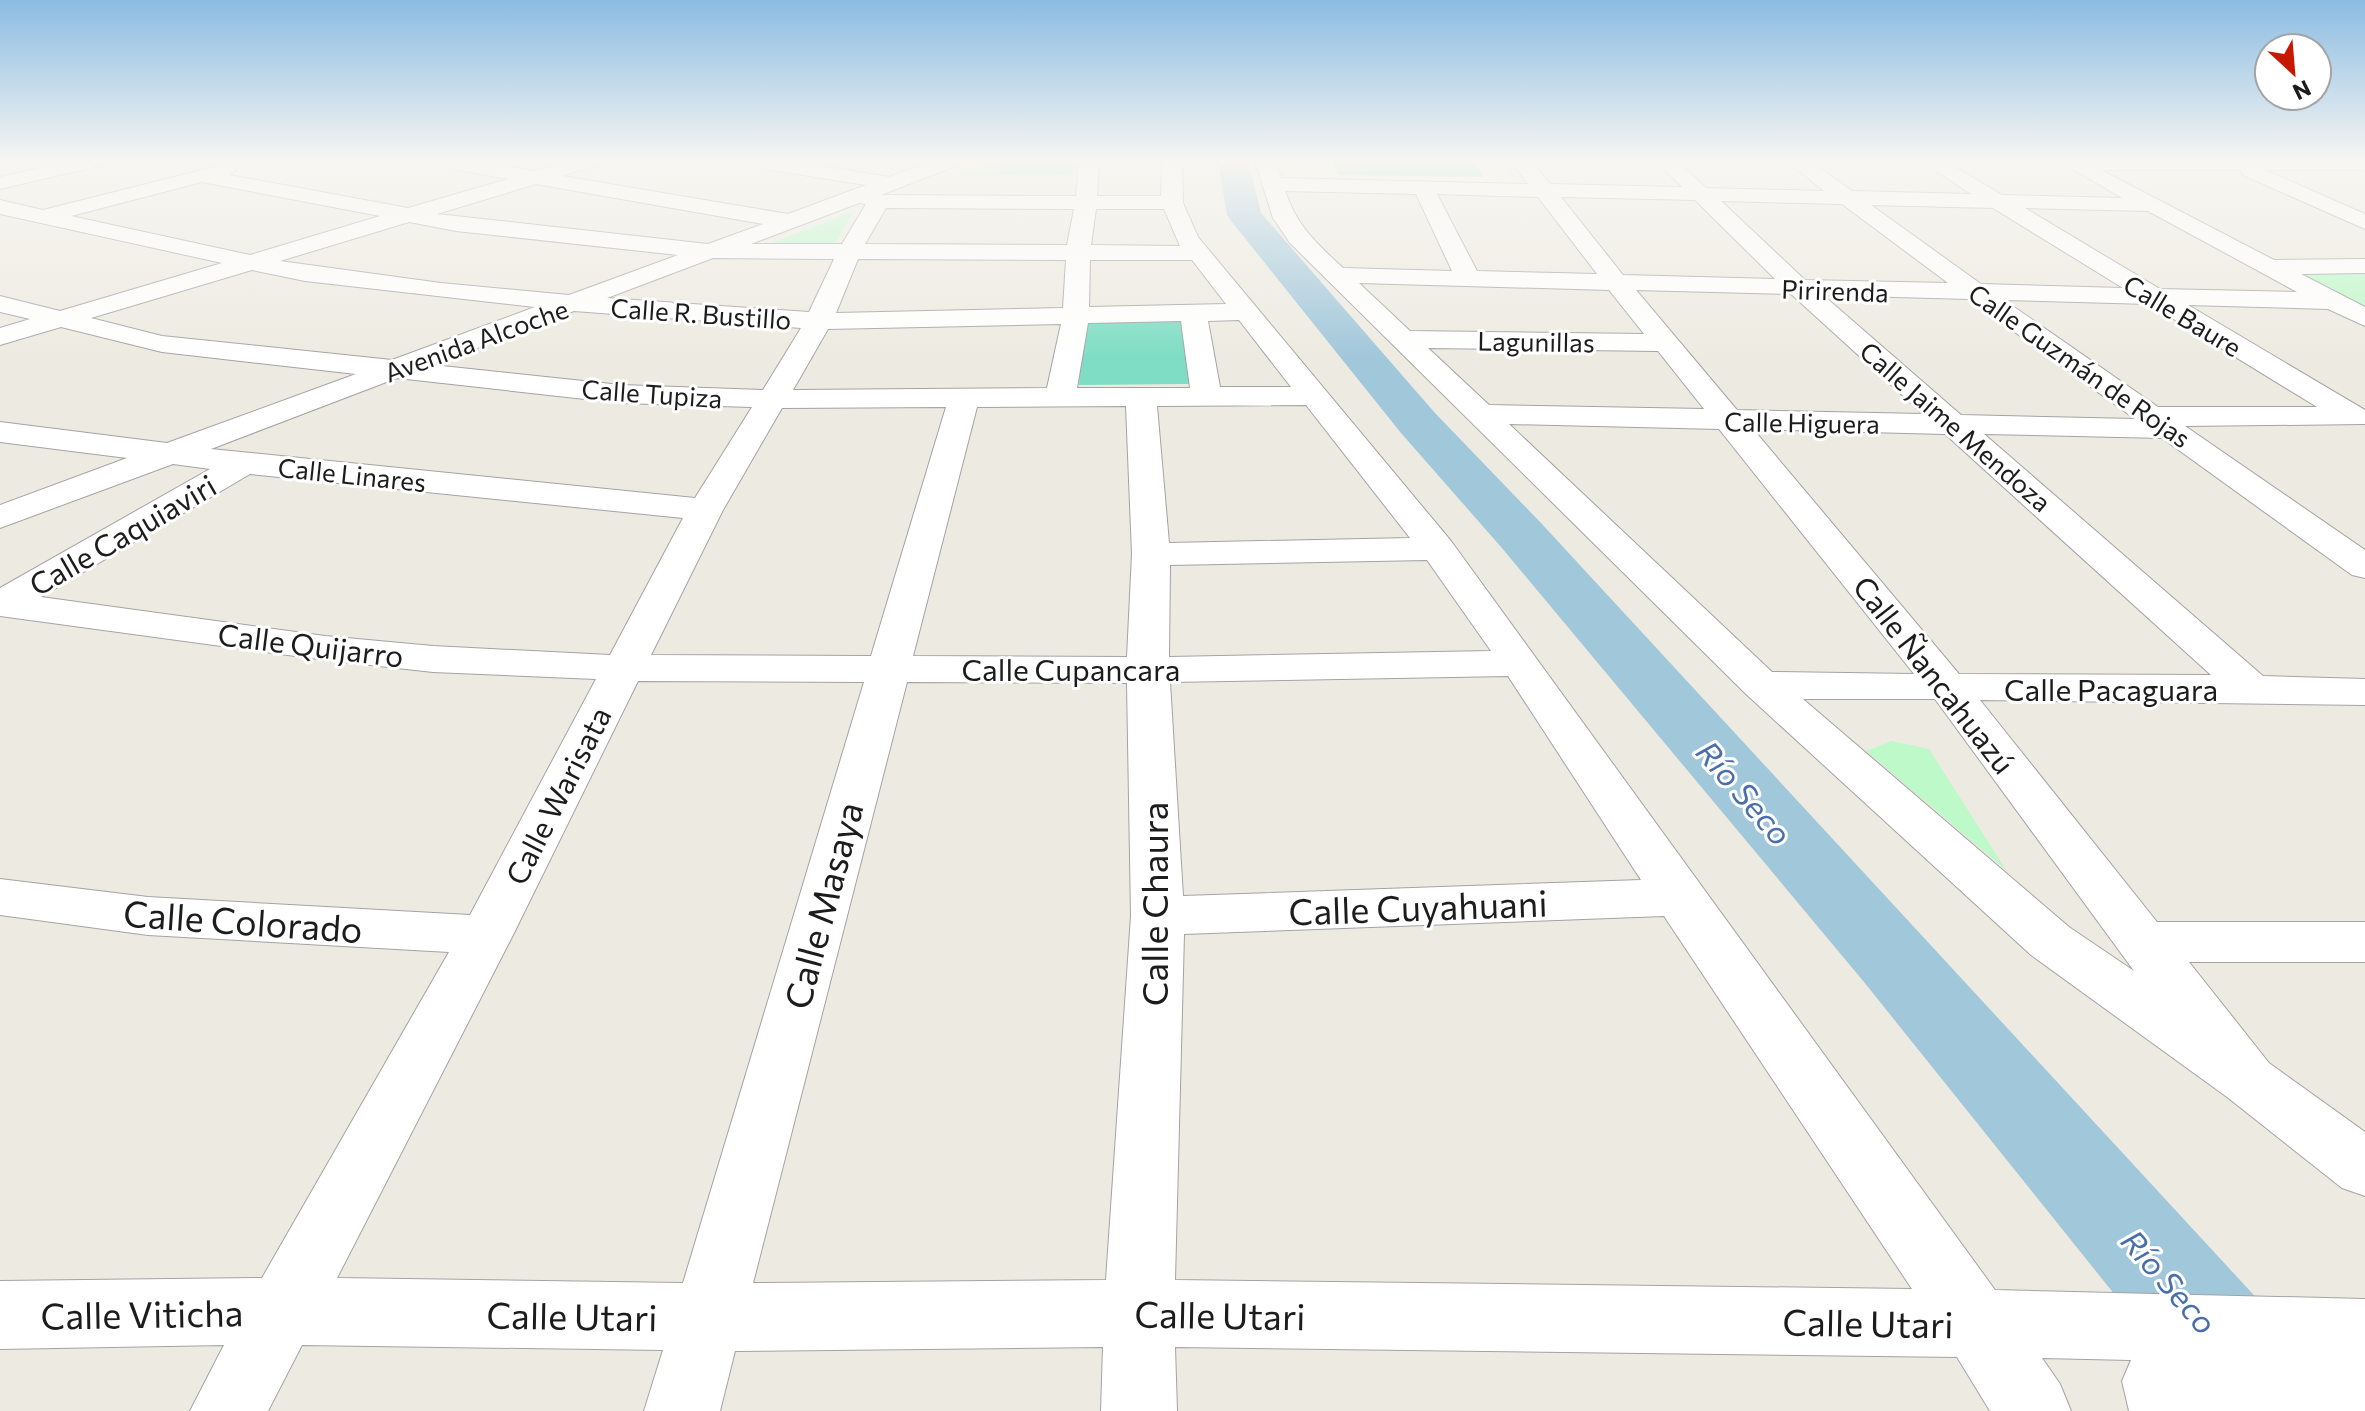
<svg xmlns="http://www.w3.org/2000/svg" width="2365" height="1411" viewBox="0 0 2365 1411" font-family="Commissioner,sans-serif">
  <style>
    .education { fill: #faffd9 }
    .park { fill: #bdf9c9 }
    .pitch { fill: #7eddc4 }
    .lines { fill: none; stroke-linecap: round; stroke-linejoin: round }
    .river { fill: #a1c7db; fill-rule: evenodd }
    .minor-casing { stroke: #a3a3a3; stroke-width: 2 }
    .minor { fill: #fff; fill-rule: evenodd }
    .labels { text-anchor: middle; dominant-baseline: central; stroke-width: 6; stroke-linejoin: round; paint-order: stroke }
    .far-street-label { font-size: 26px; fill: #1c1c1c; stroke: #fff }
    .street-label { font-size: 30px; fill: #1c1c1c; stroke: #fff }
    .water-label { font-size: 32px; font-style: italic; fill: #496eab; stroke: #fff }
    .near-street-label { font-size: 36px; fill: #1c1c1c; stroke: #fff }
  </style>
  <rect width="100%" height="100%" fill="#edebe1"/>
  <!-- education -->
  <path class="education" d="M1282,161h218l17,24 -230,-4z"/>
  <!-- park -->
  <g class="park">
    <path d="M995,161h84l-2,14 -120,1z"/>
    <path d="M854,211l-21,35 -64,-2z"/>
    <path d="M2297,272l68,1v34z"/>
    <path d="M1892,741l37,8 77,121 -140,-119z"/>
  </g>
  <!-- pitch -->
  <g class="pitch">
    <path d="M1332,161h140l12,16 -146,-2z"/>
    <path d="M1006,162h69l-4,12h-72z"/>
    <path d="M1183,317l6,67 -110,1 5,-67z"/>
  </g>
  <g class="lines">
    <!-- river -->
    <path class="river" d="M1218,161h30l13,52 174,200 106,110 782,847 17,41h-132l-344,-429 -363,-435 -100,-114 -169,-211 -5,-7z"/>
    <!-- minor casing -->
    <g class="minor-casing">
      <g id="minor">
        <path d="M70,161h35l-3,4 -102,24v-12z"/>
        <path d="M431,161h44l60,10 34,-10h31l-3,4 -35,11 226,38 78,-29 -113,-18 -10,-6h46l100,16 44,-16h28l-3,4 -77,30 195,1 3,-35h20l-2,35h64l1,-35h20l1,42 15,34 253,304 544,749 370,9v112h-236l-7,-30 9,-21 -89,-2 18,26 11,27h-81l-33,-54 -782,-10 2,64h-76l2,-64 -368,4 -15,60h-76l19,-61 -361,-5 -34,66h-78l34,-66 -224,4v-68l262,-3 187,-326 -301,-17 -148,-20v-36l148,18 322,18 126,-236 -163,-7 -108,-12 -325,-44v-28l210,-119 -37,-5 -173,64v-23l127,-47 -127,-16v-20l167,21 189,-69 -194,-22 -101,-25 -61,18v-17l30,-9 -30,-7v-16l60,15 162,-48 -222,-49v-14l43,10 183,-46 10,6 -7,5 179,33 100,-29 -67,-12zM202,182l178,34 -130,39 -179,-39zM536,184l227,40 -55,20 -271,-30zM859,203l7,1 -24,40h-91zM886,208l188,1 -7,36 -202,-1zM1096,209h68l16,37 -89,-1zM409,222l47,9 222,24 -109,40 -128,-12 -161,-22zM713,258l121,1 -25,53 -202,-14zM858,259l208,1 -3,48 -227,5zM1090,260h102l34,44 -137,3zM252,270l53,11 230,26 -143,53 -230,-24 -71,-18zM574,311l227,17 -38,62 -142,-5 -188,-20zM1239,320l52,67h-71l-12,-66zM1181,321l9,67h-113l11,-65zM1061,324l-14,64 -254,2 35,-61zM397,378l224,25 131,4 -57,91 -484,-49zM1306,405l104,133 -241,5 -12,-137zM1126,406l6,148 -5,103 -214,-1 64,-249zM946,407l-75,249 -220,-1 72,-145 59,-102zM250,474l433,44 -73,137 -177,-9 -108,-10 -284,-39zM1427,560l64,91 -322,6 1,-92zM1508,676l133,204 -458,16 -13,-214zM638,681l226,1 -181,601 -346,-5 176,-343zM907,682l220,1 4,233 -25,364 -353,3zM1664,916l248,373 -737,-9 9,-346z"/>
        <path d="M1255,161h20l6,17 247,6 -17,-23h20l19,23 132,3 -26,-26h21l29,27 118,3 -37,-30h23l42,30 119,3 -50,-33h24l57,34 120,3 -63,-37h306v9h-100l100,44v15l-122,-54 -2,-5h-140l173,90 91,-1v14l-64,1 64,33v19l-37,-17 -140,-4 177,105v14l-180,2 180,124v28l-13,-3 -190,-137 -178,-4 279,242 102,3v26l-385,-5 177,222h208v40h-176l80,101 96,69v64l-23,-8 -115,-91 -196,-142 -285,-261 -456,-451 -17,-25zM1285,191l131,3 36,77 -109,-3c-28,-26 -45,-41 -58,-77zM1437,194l101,3 59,77 -120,-3zM1561,197l134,3 80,79 -152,-4zM1721,201l121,3 106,79 -143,-3zM1871,205l122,3 130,80 -142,-4zM2025,208l123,3 149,81 -137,-3zM1359,283l250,7 35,44 -234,-3zM1636,290l155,4 132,120 -186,-4zM1823,295l146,4 166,120 -174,-4zM2004,300l145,4 168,103h-159zM1428,348l230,3 46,58 -215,-4zM1509,424l210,5 195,245 -142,-2zM1753,429l192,5 266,241 -252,-1zM1803,699h132l199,272 -65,-44z"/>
      </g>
    </g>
    <!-- minor -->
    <use href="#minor" class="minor"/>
  </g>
  <!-- sky -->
  <linearGradient id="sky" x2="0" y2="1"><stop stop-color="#8bbce3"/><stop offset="0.45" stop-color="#f7f6f2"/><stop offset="1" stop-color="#f7f6f2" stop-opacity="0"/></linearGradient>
  <rect width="2365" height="358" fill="url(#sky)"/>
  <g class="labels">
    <!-- far-street labels -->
    <g class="far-street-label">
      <text transform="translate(1835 290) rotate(2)">Pirirenda</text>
      <text transform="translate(701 313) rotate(4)">Calle R. Bustillo</text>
      <text transform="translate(2183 315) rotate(31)">Calle Baure</text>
      <text transform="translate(476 340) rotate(-20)">Avenida Alcoche</text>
      <text transform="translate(1536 341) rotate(1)">Lagunillas</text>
      <text transform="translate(2080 365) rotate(35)">Calle Guzmán de Rojas</text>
      <text transform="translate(652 393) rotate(4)">Calle Tupiza</text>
      <text transform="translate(1802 422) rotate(1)">Calle Higuera</text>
      <text transform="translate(1956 426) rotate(41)">Calle Jaime Mendoza</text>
      <text transform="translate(352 474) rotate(6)">Calle Linares</text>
    </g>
    <!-- street labels -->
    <g class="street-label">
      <text transform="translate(122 534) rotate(-30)">Calle Caquiaviri</text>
      <text transform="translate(311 644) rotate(7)">Calle Quijarro</text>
      <text x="1071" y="668">Calle Cupancara</text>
      <text transform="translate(1935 674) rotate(52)">Calle Ñancahuazú</text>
      <text x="2111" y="688">Calle Pacaguara</text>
      <text transform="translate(557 795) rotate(-63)">Calle Warisata</text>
    </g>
    <!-- water labels -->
    <g class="water-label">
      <text transform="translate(1745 792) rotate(49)">Río Seco</text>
      <text transform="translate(2170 1281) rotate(49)">Río Seco</text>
    </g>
    <!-- near-street labels -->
    <g class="near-street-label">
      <text transform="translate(1153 904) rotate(-90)">Calle Chaura</text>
      <text transform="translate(822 905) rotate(-75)">Calle Masaya</text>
      <text transform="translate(1418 906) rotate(-2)">Calle Cuyahuani</text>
      <text transform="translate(243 920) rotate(4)">Calle Colorado</text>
      <text transform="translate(142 1313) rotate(-1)">Calle Viticha</text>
      <text transform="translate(1220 1314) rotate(1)">Calle Utari</text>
      <text transform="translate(572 1315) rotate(1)">Calle Utari</text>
      <text transform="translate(1868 1322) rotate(1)">Calle Utari</text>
    </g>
  </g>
  <!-- north arrow -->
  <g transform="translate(2293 72) rotate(154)"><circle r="38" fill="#ffffff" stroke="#a4a4a4" stroke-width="2"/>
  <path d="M0-6L14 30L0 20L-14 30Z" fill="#c71900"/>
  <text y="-12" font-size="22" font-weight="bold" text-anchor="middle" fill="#1c1c1c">N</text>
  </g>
</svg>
